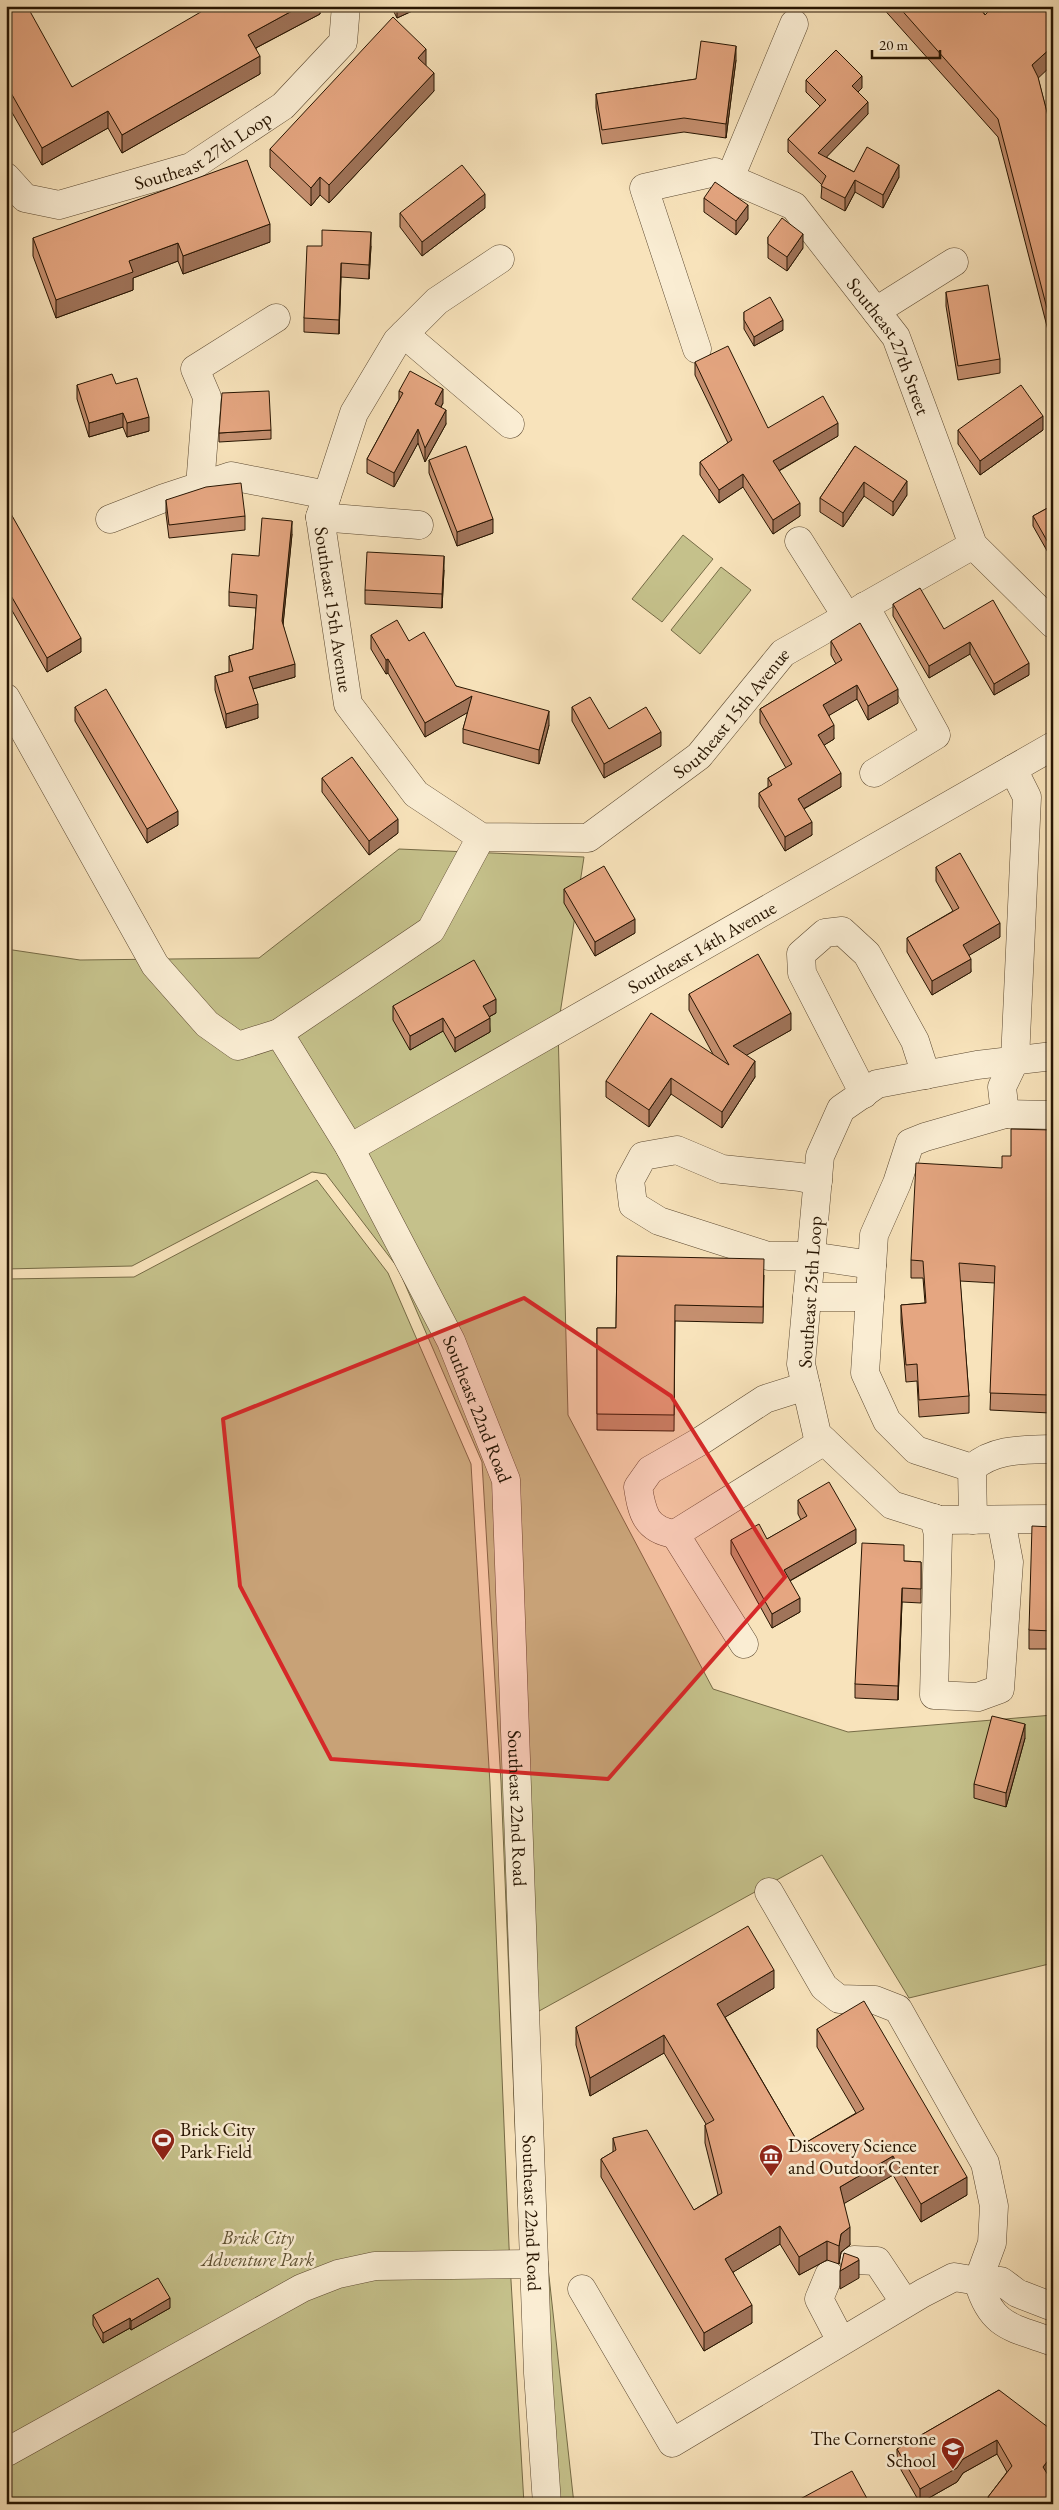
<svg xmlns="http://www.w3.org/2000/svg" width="1059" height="2510" viewBox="0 0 1059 2510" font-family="'EB Garamond',serif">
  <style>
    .green { fill: #c5c18b; stroke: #766b46 }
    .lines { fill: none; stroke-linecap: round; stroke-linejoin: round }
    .minor-casing { stroke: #5b4830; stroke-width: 29 }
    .minor { stroke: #faedd3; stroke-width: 28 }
    .wall { fill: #c58f6f; stroke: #271502 }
    .shaded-wall { fill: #a0745a; stroke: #271502 }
    .building { fill: #e5a681; stroke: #271502 }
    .marked { fill: #d62828; fill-opacity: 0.2; stroke: #d62828; stroke-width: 4; stroke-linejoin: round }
    .labels { text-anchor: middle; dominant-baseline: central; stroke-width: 5; stroke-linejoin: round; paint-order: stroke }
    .street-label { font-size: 19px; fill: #271502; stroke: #faedd3 }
    .poi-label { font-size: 19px; fill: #271502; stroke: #faedd3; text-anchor: start }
    .park-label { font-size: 19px; font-style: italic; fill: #5e5132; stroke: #faedd3 }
  </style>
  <rect width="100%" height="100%" fill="#f8e3bb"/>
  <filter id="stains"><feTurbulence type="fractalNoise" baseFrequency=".004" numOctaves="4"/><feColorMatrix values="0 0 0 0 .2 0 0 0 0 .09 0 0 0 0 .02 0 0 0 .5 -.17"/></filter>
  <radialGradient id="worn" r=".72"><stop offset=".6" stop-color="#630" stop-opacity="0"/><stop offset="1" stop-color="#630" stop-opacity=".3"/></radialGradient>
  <!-- green -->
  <g class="green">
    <path d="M683,535l30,24 -51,63 -30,-23z"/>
    <path d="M721,567l30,23 -51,64 -29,-24z"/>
    <path d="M399,849l185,8 -26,170 10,388 145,274 135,43 205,-17v248l-144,35 -87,-143 -301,166 53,483h-39l-15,-260 -19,-462 -19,-320 -84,-194 -72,-94 -14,-2 -180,94 -126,3v-320l74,11 179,-2z"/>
    <path d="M317,1180l71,93 83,191 19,320 19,462 15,258h-518v-1225l128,-2z"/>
  </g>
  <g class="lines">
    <!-- minor casing -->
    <g class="minor-casing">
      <g id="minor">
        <path id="s1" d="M6,177l19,21 34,7 132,-38 92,-61 60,-64 3,-36"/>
        <path d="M730,178l64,-154"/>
        <path id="s2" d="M500,259l-63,42 -40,40 -43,72 -34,104 28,187 68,90 65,43 107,1 111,-82 84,-103 190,-108"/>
        <path d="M876,311l78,-49"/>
        <path d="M404,334l106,90"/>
        <path id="s3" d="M697,349l-53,-161 71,-16 79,34 102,131 77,208 80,79"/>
        <path d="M200,486l7,-89 -12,-28 81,-51"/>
        <path d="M320,517l99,8"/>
        <path d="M110,519l54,-21 67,-22 96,19"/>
        <path d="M799,541l48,76"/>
        <path d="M865,606l71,129 -62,38"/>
        <path d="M6,698l149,267 52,59 31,22 41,-13"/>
        <path id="s4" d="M481,837l-50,93 -152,103 71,115 101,193 55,139 32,893 9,131"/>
        <path d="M1053,1056l-76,9 -100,19 -36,25 -21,47 -19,208 16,70 75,71 48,15 113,-1"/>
        <path d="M864,1094l-62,-121 -1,-19 24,-21 17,-2 25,23 48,87 11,34"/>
        <path d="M1005,1114l48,1"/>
        <path id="s5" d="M350,1148l703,-402"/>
        <path d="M818,1181l-18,-4 -78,-8 -45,-19 -34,6 -13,24 3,25 26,16 109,35h43l61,9"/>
        <path d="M807,1297h63"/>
        <path d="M972,1468c23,-20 52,-18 81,-19"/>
        <path d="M934,1518l4,16 -4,161 44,2 22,-8 9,-127 -8,-42"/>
        <path d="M973,1520l-1,-52 -56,-18 -29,-29 -22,-48 9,-138 23,-52 13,-40 15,-6 80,-23 -3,-27 13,-27 12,-263 -14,-28"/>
        <path d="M675,1534c-29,-4 -33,-21 -37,-47l12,-17 49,-28 66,-43 41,-13"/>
        <path d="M744,1644l-69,-110 149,-93"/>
        <path d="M854,2260l23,1 28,42"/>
        <path d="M829,2275l-10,24 22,42"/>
        <path d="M582,2289l90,154 251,-150 31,-16 24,4 14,-38 2,-37 -9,-43 -87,-154 -23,-9 -36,-1 -15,-12 -55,-95"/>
        <path d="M1053,2307l-36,-14 -16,-12h-23c13,46 33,46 75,61"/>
        <path d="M7,2452l295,-164 36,-14 37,-8 159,-2"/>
      </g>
    </g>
    <!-- minor -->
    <use href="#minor" class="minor"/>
  </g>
  <!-- wall -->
  <g class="wall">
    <path d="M6,6l66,81 248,-81v8l-64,34 4,26 -138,79 -14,-25 -66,37 -36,-63z"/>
    <path d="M391,6h32l-26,12z"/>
    <path d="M881,6h97l60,72 15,58 -3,202 -52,-201z"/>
    <path d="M736,60l-10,78 -42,-6 -82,12 -6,-36v-14l100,-15z"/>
    <path d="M426,66l8,25 -105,112 -9,-8 -9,11 -41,-39v-18z"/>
    <path d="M806,80l56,8 -4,4 10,22 -42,43 28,15 45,5 -16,31 -28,-16 -10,19 -24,-13 1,-13 -34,-33v-13l32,-33 -14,-14z"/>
    <path d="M704,198l44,21 -12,16 -32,-23z"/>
    <path d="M485,208l-63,48 -22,-29v-14z"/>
    <path d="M768,237l35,11 -16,23 -19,-13z"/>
    <path d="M33,238l237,4 -87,32 -5,-13 -45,17v12l-77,28 -23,-62z"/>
    <path d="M322,246h49l-2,33 -28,-2 -2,57 -35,-2v-14z"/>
    <path d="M946,292l54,67v14l-42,7 -12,-74z"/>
    <path d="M744,312l39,18 -29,16 -10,-17z"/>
    <path d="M695,362l73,66 70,8 -59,35 21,45 -27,18 -30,-47 -24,16 -19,-28v-13l28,-19 -33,-68z"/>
    <path d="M116,384l33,47 -22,6 -4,-10 -34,10 -12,-38v-14z"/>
    <path d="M399,391l44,12 -2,4 5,17 -21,38 -7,-19 -24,44 -27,-14v-14l32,-59z"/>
    <path d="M271,430v9l-52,3v-9z"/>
    <path d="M958,430h85l-63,45 -22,-31z"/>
    <path d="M855,446l52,49 -14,21 -29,-20 -21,31 -23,-15v-14z"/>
    <path d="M429,460l64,73 -36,13 -28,-73z"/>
    <path d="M166,500l79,16v14l-76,8 -3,-24z"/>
    <path d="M6,505l75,147 -34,20 -41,-72z"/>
    <path d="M1053,505l-3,51 -17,-30v-10z"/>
    <path d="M292,534l-9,90 12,53 -42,12 5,29 -32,10 -11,-38v-14l14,-4v-16l24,-7 3,-41 -27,-2v-14l30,-36z"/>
    <path d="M444,570l-2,38 -77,-4v-14z"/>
    <path d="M893,604l51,25 85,46 -35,20 -24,-41 -41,24 -36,-62z"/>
    <path d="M371,635l38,6 47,45 93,39 -10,39 -76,-21v-14l5,-17 -43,25 -37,-64 -2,1 -15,-25z"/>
    <path d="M831,641l67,62 -30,17 -11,-21 -28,16 5,24 -10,6 17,42 -37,22 8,26 -27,16 -26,-44v-14l9,-6v-9l18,-10 -26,-45v-14l76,-45 -5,-9z"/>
    <path d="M75,707l103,118 -31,18 -72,-122z"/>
    <path d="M572,707l37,22 52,17 -57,32 -32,-57z"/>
    <path d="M322,778l76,55 -29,22 -47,-63z"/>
    <path d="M936,867l64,70 -31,18 2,17 -39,23 -25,-43v-14l46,-27 -17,-30z"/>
    <path d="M564,889l71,44 -40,23 -31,-53z"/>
    <path d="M689,994l102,36 -45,25 9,22 -33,51 -51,-34 -22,33 -43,-30v-16l108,-25 -25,-46z"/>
    <path d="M393,1006l103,7 -7,4 1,15 -35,20 -12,-21 -33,19 -17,-30z"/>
    <path d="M1053,1130l-3,283 -60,-3 5,-127 -35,-2 9,115v17l-50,4 -2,-36 -11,1 -5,-60v-17l24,-2 -2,-25h-12v-18l91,-92 9,-12z"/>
    <path d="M617,1256l147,19 -1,48 -88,-2 -1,110 -77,-1v-102h19z"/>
    <path d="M798,1500l58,43 -66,38 10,31 -28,16 -41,-74v-14l36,-1 34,-19 -3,-6z"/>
    <path d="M1053,1527v122h-24v-19z"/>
    <path d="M904,1561l17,1v41l-19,-1 -4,98 -43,-2v-14z"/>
    <path d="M1025,1738l-19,69 -32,-9v-14z"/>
    <path d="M774,1988l-49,29 75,129 56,-33 -39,-66v-18l150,166 -46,27 -28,-47 -49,28 6,42 -9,7 -2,12 -12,-4 -28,15 -19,-31 -47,28 19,51 -48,28 -103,-174v-18l12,-7v-14l81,72 24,-15 -13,-52v-18l1,-1 -42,-71 -74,43 -14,-51v-18z"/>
    <path d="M170,2308l-39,22 -1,-2 -27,15 -10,-18v-10z"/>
    <path d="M999,2390l49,85 5,29h-65v-7l19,-25 -10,-18 -34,19 -6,9 -37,21 -23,-40v-14z"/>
  </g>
  <!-- shaded-wall -->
  <g class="shaded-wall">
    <path d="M301,6h19v8l-72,38v-17z"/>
    <path d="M397,6h26l-26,12z"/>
    <path d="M736,46v14l-10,78v-14z"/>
    <path d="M1053,46v18l-21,20v-19z"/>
    <path d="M426,49v18l-8,-9z"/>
    <path d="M260,56v18l-138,79v-18z"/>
    <path d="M434,73v18l-105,112v-18z"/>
    <path d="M862,76v12l-10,10v-12z"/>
    <path d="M868,102v12l-50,52v-13z"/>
    <path d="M108,111v17l-66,37v-17z"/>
    <path d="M899,165v12l-16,31v-13z"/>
    <path d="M320,177v18l-9,11v-18z"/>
    <path d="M855,180v12l-10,19v-13z"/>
    <path d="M485,194v14l-63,48v-14z"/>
    <path d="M748,205v14l-12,16v-14z"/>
    <path d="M270,224v18l-87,32v-18z"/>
    <path d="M371,232v14l-2,33v-14z"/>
    <path d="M803,234v14l-16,23v-14z"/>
    <path d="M11,235v18l-5,3v-18z"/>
    <path d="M178,243v18l-45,17v12l-77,28v-18l73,-39z"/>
    <path d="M341,263v14l-2,57v-14z"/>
    <path d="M1053,319v19h-3v-18z"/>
    <path d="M783,320v10l-29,16v-9z"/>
    <path d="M443,389v14l-8,15v-14z"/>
    <path d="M446,410v14l-21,38v-14z"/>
    <path d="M123,413v14l-34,10v-14z"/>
    <path d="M1043,416v14l-63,45v-14z"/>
    <path d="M149,417v14l-22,6v-14z"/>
    <path d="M838,423v13l-65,38v-13z"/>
    <path d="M418,429v14l-24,44v-14z"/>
    <path d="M743,474v13l-24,16v-13z"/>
    <path d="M907,481v14l-14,21v-14z"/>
    <path d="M864,482v14l-21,31v-14z"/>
    <path d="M800,503v13l-27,18v-14z"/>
    <path d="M493,519v14l-36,13v-14z"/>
    <path d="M292,521v13l-10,101v-14z"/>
    <path d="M1053,545v9l-3,2v-10z"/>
    <path d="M444,556v14l-2,38v-14z"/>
    <path d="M81,638v14l-34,20v-14z"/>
    <path d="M970,642v12l-41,24v-12z"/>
    <path d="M388,659v14l-2,1v-14z"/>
    <path d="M1029,663v12l-35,20v-11z"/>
    <path d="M295,664v13l-46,13v-13z"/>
    <path d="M857,685v14l-34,20v-14z"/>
    <path d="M898,689v14l-30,17v-14z"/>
    <path d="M472,696v14l-47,27v-14z"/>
    <path d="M258,704v14l-32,10v-14z"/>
    <path d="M549,711v14l-10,39v-14z"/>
    <path d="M834,725v14l-16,10v-14z"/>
    <path d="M661,732v14l-57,32v-14z"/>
    <path d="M841,773v14l-43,25v-13z"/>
    <path d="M178,811v14l-31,18v-14z"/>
    <path d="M398,819v14l-29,22v-14z"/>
    <path d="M812,822v13l-27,16v-14z"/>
    <path d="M635,919v14l-40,23v-14z"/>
    <path d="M1000,923v14l-37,22v-14z"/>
    <path d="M971,959v13l-39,23v-14z"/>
    <path d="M496,999v14l-13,7v-14z"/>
    <path d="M791,1013v17l-58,33v-17z"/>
    <path d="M443,1018v13l-33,19v-14z"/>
    <path d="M490,1018v14l-35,20v-14z"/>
    <path d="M755,1061v16l-33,51v-16z"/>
    <path d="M671,1078v16l-22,33v-17z"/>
    <path d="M1053,1329v17l-3,67v-18z"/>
    <path d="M856,1529v14l-72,41v-14z"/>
    <path d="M902,1588v14l-4,98v-14z"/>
    <path d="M800,1598v14l-28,16v-14z"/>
    <path d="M1025,1724v14l-19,69v-14z"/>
    <path d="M774,1970v18l-57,34v-18z"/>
    <path d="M664,2035v18l-74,43v-18z"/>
    <path d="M893,2156v19l-53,31v-19z"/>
    <path d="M967,2177v18l-46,27v-18z"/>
    <path d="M780,2226v18l-55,33v-18z"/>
    <path d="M850,2227v18l-9,7 -2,12v-18l2,-12z"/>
    <path d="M827,2241v19l-28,15v-18z"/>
    <path d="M859,2260v18l-19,11v-18z"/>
    <path d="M170,2298v10l-39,22v-9z"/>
    <path d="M752,2305v18l-48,28v-18z"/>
    <path d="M130,2318v10l-27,15v-10z"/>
    <path d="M997,2440v14l-34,19 -6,9 -37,21v-14l43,-30z"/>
    <path d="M1053,2454v14l-10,13v-14z"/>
    <path d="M1053,2493v11h-8z"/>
  </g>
  <!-- building -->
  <g class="building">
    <path d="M6,6h21l45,81 139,-81h90l-53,29 12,21 -138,79 -14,-24 -66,37 -36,-64z"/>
    <path d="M898,6h80l7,9 9,-9h59v40l-21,19 6,12 15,59v183l-3,1 -52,-201z"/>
    <path d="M393,17l33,32 -8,9 16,15 -105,112 -9,-8 -9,11 -41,-39z"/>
    <path d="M701,41l35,5 -10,78 -42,-6 -82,12 -6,-36 100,-15z"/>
    <path d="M836,50l26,26 -10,10 16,16 -50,51 36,19 13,-25 32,18 -16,30 -28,-15 -10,18 -24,-12 5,-10 -38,-37 38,-39 -20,-20z"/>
    <path d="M247,160l23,64 -87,32 -5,-13 -49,18 4,11 -77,28 -23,-62z"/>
    <path d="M462,165l23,29 -63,48 -22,-29z"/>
    <path d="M715,182l33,23 -12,16 -32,-23z"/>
    <path d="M782,218l21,16 -16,23 -19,-13v-7z"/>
    <path d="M6,227l5,8 -5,3z"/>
    <path d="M322,230l49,2 -2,33 -28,-2 -2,57 -35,-2 3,-72h15z"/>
    <path d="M988,285l12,74 -42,7 -12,-74z"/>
    <path d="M770,297l13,23 -29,17 -10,-17v-8z"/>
    <path d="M728,346l40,82 55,-32 15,27 -65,38 27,42 -27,17 -30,-46 -24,16 -19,-28 32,-22 -37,-78z"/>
    <path d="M410,371l33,18 -8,15 11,6 -21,38 -7,-19 -24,44 -27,-14 36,-66 -4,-2z"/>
    <path d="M112,374l4,10 21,-6 12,39 -22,6 -4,-10 -34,10 -12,-38z"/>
    <path d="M1021,385l22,31 -63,45 -22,-31z"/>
    <path d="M269,391l2,39 -52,3 3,-40z"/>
    <path d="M466,446l27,73 -36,13 -28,-72z"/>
    <path d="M855,446l52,35 -14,21 -29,-20 -21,31 -23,-15z"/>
    <path d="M241,483l4,33 -76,9 -3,-25 40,-13z"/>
    <path d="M6,505l75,133 -34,20 -41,-71z"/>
    <path d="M1053,505v40l-3,1 -17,-30z"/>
    <path d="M262,518l30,3 -10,100 13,43 -46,13 9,27 -32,10 -11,-38 18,-5 -4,-15 24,-7 4,-54 -28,-3 3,-38 27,2z"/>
    <path d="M367,552l77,4 -2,38 -77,-4z"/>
    <path d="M920,588l24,41 49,-29 36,63 -35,21 -24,-42 -41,24 -36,-62z"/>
    <path d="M397,620l12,21 15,-9 32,54 93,25 -10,39 -76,-21 9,-33 -47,27 -37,-64 -2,1 -15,-25z"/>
    <path d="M860,623l38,66 -30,17 -11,-21 -34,20 11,20 -16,10 23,38 -43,26 14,23 -27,15 -26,-44 13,-8 -4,-7 24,-14 -32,-55 82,-49 -11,-19z"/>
    <path d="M106,689l72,122 -31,18 -72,-122z"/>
    <path d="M590,697l19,32 37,-22 15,25 -57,32 -32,-57z"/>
    <path d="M352,757l46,62 -29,22 -47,-63z"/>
    <path d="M960,853l40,70 -37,22 8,14 -39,22 -25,-43 52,-30 -23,-41z"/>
    <path d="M604,866l31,53 -40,23 -31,-53z"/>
    <path d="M758,954l33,59 -58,33 22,15 -33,51 -51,-34 -22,32 -43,-29 45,-68 78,52 -40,-71z"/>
    <path d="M474,960l22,39 -13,7 7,12 -35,20 -12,-20 -33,18 -17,-30z"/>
    <path d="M1011,1129l42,1v199l-3,66 -60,-2 5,-127 -36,-3 10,133 -50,4 -2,-36 -11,1 -5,-60 25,-2 -3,-42 -12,-1 5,-97 86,5v-12h9z"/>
    <path d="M617,1256l147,3 -1,48 -88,-2 -1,110 -77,-1v-86h19z"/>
    <path d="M829,1482l27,47 -72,41 16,28 -28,16 -41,-74 28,-16 8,15 40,-23 -9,-16z"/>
    <path d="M1032,1526l21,1v104l-24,-1z"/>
    <path d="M862,1543l42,2v16l17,1v27l-19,-1 -4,98 -43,-2z"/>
    <path d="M992,1716l33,8 -19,69 -32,-9z"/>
    <path d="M748,1926l26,44 -57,34 83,142 64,-37 -47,-80 47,-28 103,176 -46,27 -28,-48 -53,31 10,40 -9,7 -2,12 -12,-5 -28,16 -19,-31 -55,33 27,46 -48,28 -103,-174 15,-9 -3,-12 34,-8 47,80 28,-17 -17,-68 9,-5 -50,-85 -74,43 -14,-51z"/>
    <path d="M844,2253l14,5 1,2 -19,11z"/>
    <path d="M158,2278l12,20 -39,23 -1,-3 -27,15 -10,-18z"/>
    <path d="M999,2390l54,41v23l-10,13 10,16v10l-8,11h-48l-9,-7 24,-31 -15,-26 -34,19 -6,9 -37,21 -23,-40z"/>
    <path d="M852,2471l18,33h-79z"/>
    <path d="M933,2500l6,4h-9z"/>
  </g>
  <!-- marked area -->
  <path class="marked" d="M524,1298l147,98 114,181 -177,202 -277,-20 -91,-173 -17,-167z"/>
  <!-- icons -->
  <defs>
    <g id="stadium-pin" transform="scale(1.25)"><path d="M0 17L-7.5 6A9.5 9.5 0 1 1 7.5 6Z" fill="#8f2418" stroke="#faedd3"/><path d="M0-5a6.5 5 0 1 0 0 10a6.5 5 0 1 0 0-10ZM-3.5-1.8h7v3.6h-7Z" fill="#fff"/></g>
    <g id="museum-pin" transform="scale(1.25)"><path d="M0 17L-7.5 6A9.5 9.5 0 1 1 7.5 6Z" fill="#8f2418" stroke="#faedd3"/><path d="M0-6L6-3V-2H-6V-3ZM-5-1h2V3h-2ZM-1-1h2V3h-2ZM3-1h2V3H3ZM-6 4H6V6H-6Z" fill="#fff"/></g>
    <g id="school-pin" transform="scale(1.25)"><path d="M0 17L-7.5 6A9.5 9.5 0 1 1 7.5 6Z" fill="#8f2418" stroke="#faedd3"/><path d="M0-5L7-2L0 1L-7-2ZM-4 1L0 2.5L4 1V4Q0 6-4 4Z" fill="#fff"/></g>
  </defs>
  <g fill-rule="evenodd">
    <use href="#stadium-pin" x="163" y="2140"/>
    <use href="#museum-pin" x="771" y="2156"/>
    <use href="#school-pin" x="953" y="2449"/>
  </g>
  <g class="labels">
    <!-- street labels -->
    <g class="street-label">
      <text stroke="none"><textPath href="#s1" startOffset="218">Southeast 27th Loop</textPath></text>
      <text stroke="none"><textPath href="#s3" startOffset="499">Southeast 27th Street</textPath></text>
      <text stroke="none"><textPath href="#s2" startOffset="419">Southeast 15th Avenue</textPath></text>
      <text stroke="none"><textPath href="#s2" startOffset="1004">Southeast 15th Avenue</textPath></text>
      <text stroke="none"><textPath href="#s5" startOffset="405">Southeast 14th Avenue</textPath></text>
      <text transform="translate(810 1292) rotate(-86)">Southeast 25th Loop</text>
      <text stroke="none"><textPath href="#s4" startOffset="715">Southeast 22nd Road</textPath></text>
      <text stroke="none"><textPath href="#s4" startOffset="1120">Southeast 22nd Road</textPath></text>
      <text stroke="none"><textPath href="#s4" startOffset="1525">Southeast 22nd Road</textPath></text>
    </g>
    <!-- poi labels -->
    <g class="poi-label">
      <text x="180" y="2129">Brick City<tspan x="180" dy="22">Park Field</tspan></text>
      <text x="788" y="2145">Discovery Science<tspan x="788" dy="22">and Outdoor Center</tspan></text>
      <text x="936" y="2438" text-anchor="end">The Cornerstone<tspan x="936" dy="22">School</tspan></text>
    </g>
    <!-- park labels -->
    <g class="park-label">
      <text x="258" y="2237">Brick City<tspan x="258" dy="22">Adventure Park</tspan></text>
    </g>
  </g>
  <!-- margin -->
  <rect width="1059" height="2510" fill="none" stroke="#f8e3bb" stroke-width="25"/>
  <rect x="8" y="8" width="1044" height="2495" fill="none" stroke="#271502" stroke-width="2.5"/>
  <rect x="12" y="12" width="1034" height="2485" fill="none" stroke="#271502"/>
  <!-- scale -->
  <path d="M872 50v8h68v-8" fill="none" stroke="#271502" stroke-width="2.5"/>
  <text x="879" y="50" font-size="15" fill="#271502" stroke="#faedd3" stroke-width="4" paint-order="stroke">20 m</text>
  <rect width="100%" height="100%" filter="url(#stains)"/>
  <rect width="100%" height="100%" fill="url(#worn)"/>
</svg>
